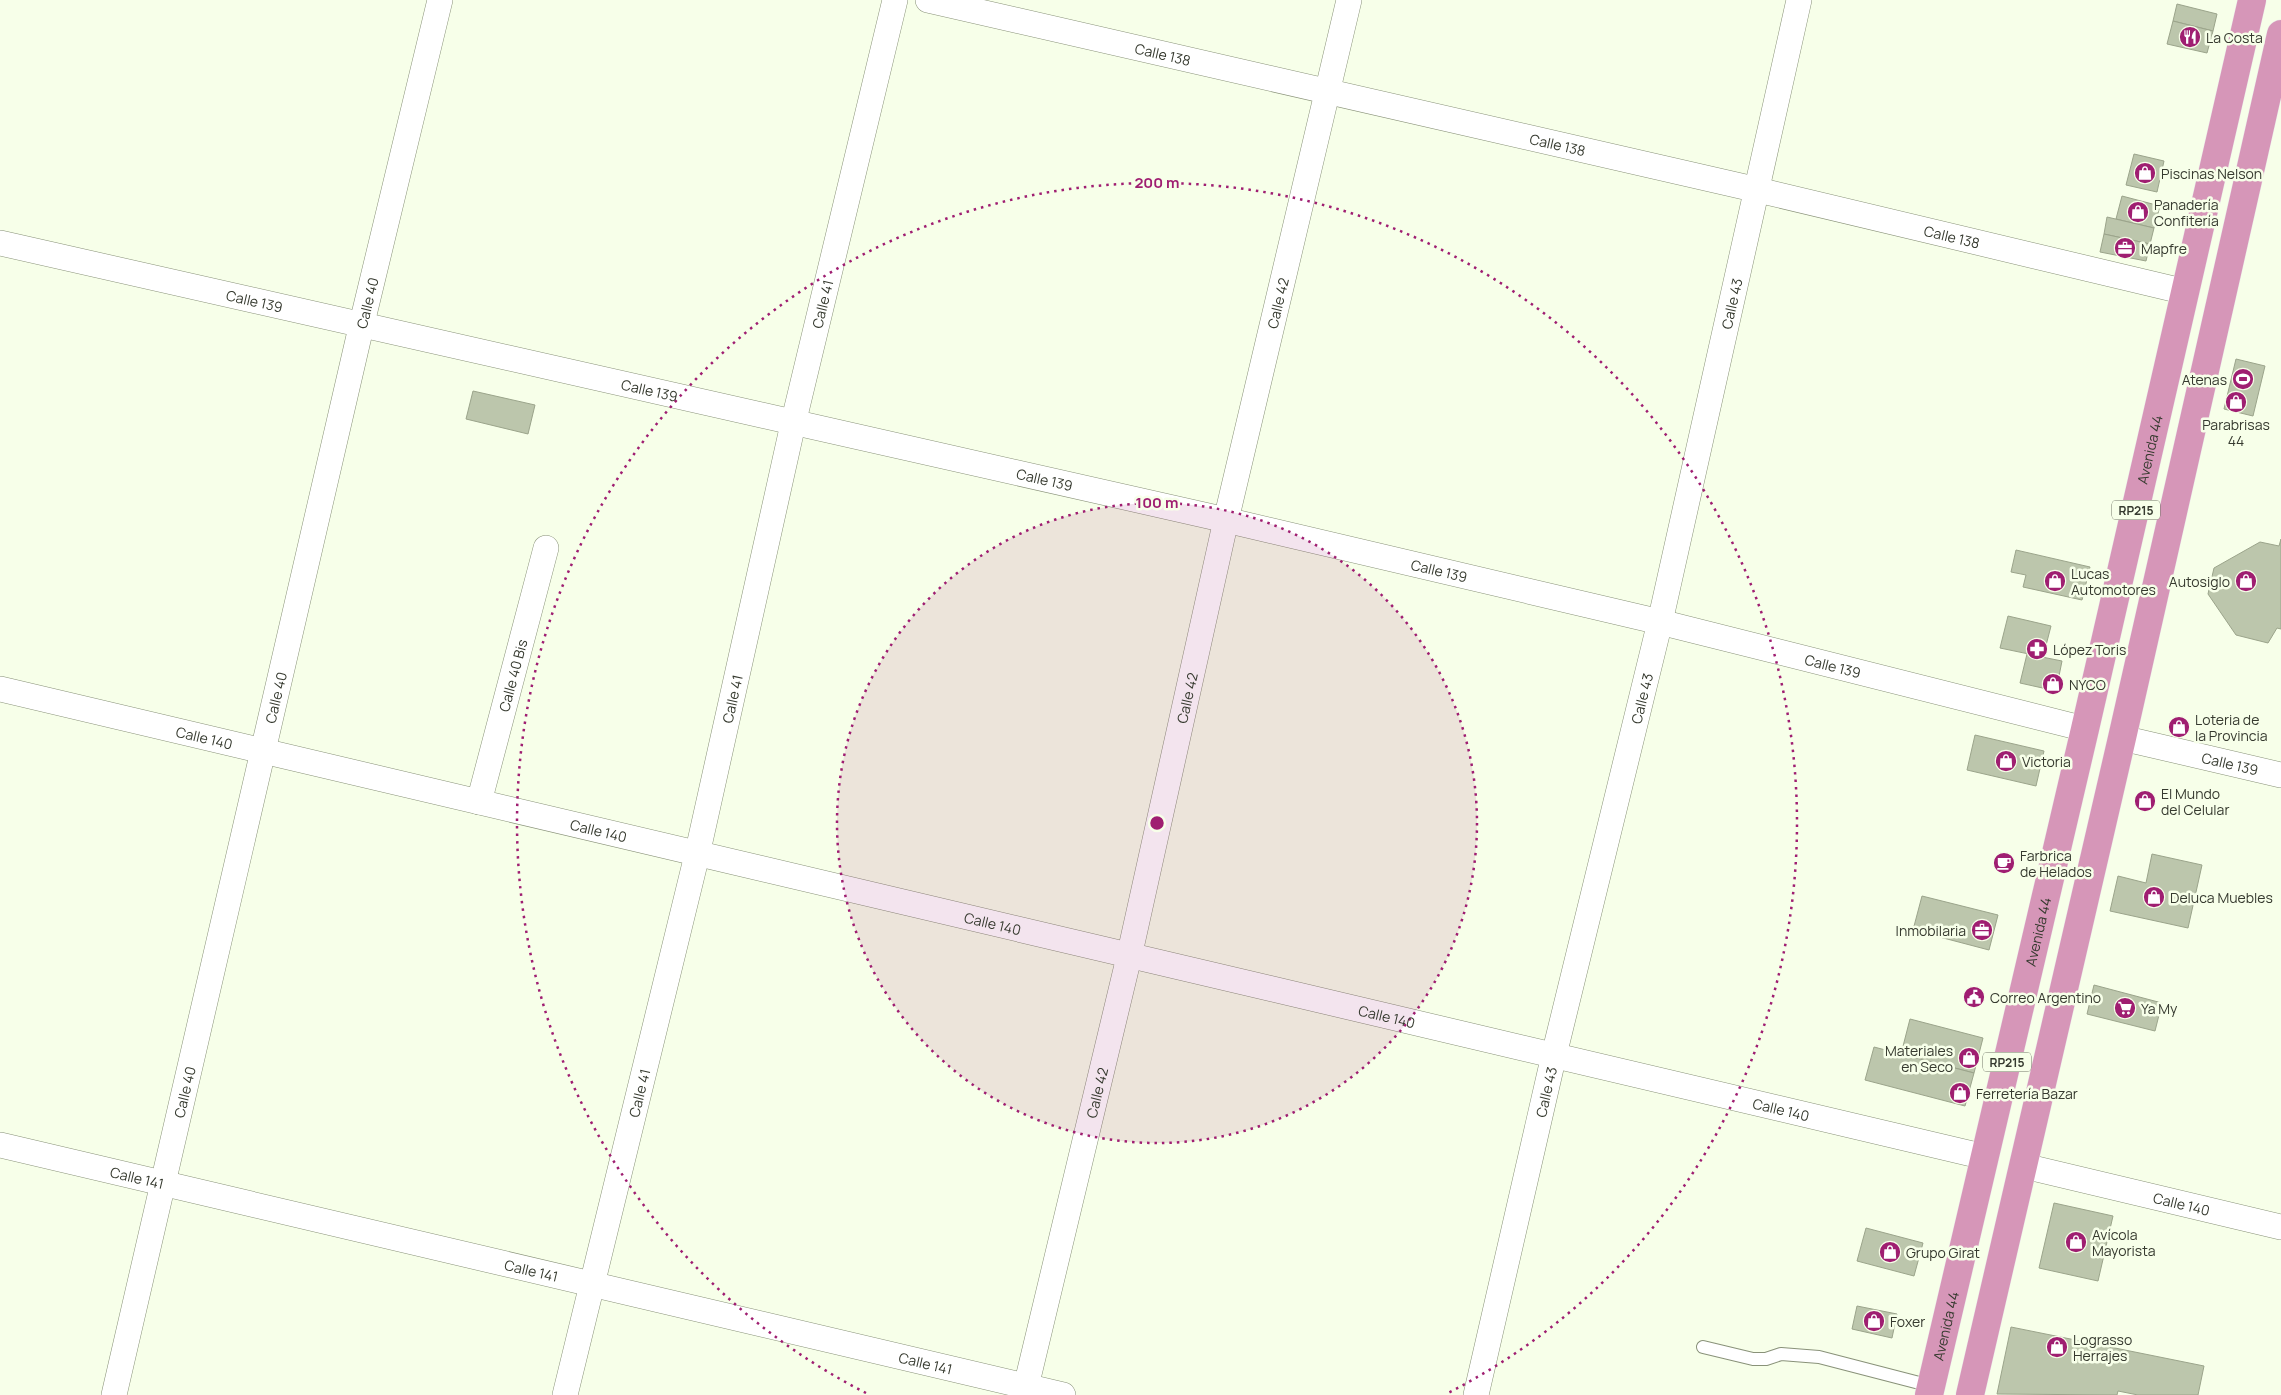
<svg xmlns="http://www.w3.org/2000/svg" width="2281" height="1395" viewBox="0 0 2281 1395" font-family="Manrope,sans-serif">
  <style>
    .building { fill: #bcc6ac; stroke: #9ba48b }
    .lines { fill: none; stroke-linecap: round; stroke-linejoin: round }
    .service-casing { stroke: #899279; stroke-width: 14 }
    .minor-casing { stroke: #899279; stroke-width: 26 }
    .trunk-casing { stroke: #ebebea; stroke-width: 29 }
    .service { stroke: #fff; stroke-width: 12 }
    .minor { stroke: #fff; stroke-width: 25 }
    .trunk { stroke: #d696b8; stroke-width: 28 }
    .ring { fill: none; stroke: #9f1e71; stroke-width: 2.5; stroke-dasharray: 2.5 5 }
    .labels { text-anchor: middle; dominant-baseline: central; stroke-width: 5; stroke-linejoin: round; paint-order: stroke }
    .shield { fill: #f7ffe9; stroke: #707567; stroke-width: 1 }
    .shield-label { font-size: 12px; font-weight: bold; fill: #363a2f }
    .poi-label { font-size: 14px; fill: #363a2f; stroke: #f7ffe9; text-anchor: start }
    .street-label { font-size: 14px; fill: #363a2f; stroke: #f7ffe9 }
    .centre { fill: #9f1e71; stroke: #f7ffe9; stroke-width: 2.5 }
    .ring-label { font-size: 15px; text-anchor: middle; font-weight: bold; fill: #9f1e71; stroke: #f7ffe9; stroke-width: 5; stroke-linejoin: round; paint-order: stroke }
  </style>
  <rect width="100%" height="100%" fill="#f7ffe9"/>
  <!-- building -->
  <g class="building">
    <path d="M2177,4l40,10 -4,17 -40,-10z"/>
    <path d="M2173,21l40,10 -6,22 -40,-9z"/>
    <path d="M2134,154l30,7 -7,31 -31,-7z"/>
    <path d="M2122,196l38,10 -6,22 -38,-9z"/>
    <path d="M2107,217l47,11 -4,16 -46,-10z"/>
    <path d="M2104,234l46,10 -4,17 -46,-9z"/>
    <path d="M2236,359l29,7 -12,50 -29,-7z"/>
    <path d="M473,391l62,14 -7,29 -62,-15z"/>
    <path d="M2281,539v90l-4,-1 -9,15 -32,-8 -28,-41 6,-26 46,-26 19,4z"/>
    <path d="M2016,550l74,17 -8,33 -59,-13 3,-12 -15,-3z"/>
    <path d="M2008,616l43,10 -8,31 -43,-9z"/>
    <path d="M2027,654l35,7 -6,30 -36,-8z"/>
    <path d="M1975,735l69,16 -8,35 -69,-16z"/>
    <path d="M2152,854l50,11 -14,63 -78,-17 8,-35 28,7z"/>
    <path d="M1922,896l76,19 -9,35 -76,-20z"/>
    <path d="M2094,985l68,18 -7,28 -68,-17z"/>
    <path d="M1910,1019l73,19 -9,35 -73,-19z"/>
    <path d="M1874,1047l100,26 -9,33 -100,-26z"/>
    <path d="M2054,1203l59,13 -15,65 -59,-13z"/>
    <path d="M1866,1228l57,15 -9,33 -57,-15z"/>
    <path d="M1857,1306l40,8 -5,24 -40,-9z"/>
    <path d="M2011,1327l193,39 -6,29h-60l-20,-4 -1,4 -120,-1z"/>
  </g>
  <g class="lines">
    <!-- service casing -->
    <g class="service-casing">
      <path id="service" d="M1703,1347l50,12h13l15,-5 38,3 112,29"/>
    </g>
    <!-- minor casing -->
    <g class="minor-casing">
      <g id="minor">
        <path id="s1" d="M928,0l830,190 428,102"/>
        <path id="s2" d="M0,243l1226,277 434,102 425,107"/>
        <path id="s3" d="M0,689l1985,468"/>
        <path id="s4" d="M2122,738l159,37"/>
        <path id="s5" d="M479,802l67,-254"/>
        <path id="s6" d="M0,1145l1063,250"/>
        <path id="s7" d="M2024,1166l257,61"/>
        <path id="s8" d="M114,1395l248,-1072 78,-323"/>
        <path id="s9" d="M565,1395l132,-540 96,-431 102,-424"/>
        <path id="s10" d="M1024,1395l105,-438 97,-437 123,-520"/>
        <path id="s11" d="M1476,1395l78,-340 106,-433 139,-622"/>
      </g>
    </g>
    <!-- trunk casing -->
    <g class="trunk-casing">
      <g id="trunk">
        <path id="s12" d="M1929,1395l156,-666 167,-729"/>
        <path d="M1970,1395l152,-657 159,-704"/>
      </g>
    </g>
    <!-- service -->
    <use href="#service" class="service"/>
    <!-- minor -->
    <use href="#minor" class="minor"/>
    <!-- trunk -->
    <use href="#trunk" class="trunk"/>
  </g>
  <!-- distance rings -->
  <circle cx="1157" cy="823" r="320" fill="#9f1e71" fill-opacity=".12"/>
  <g class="ring">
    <circle cx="1157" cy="823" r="320"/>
    <path d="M866 1393A640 640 0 1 1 1448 1393"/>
  </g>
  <!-- icons -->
  <defs>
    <g id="restaurant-disc" transform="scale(1.125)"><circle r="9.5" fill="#9f1e71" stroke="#f7ffe9"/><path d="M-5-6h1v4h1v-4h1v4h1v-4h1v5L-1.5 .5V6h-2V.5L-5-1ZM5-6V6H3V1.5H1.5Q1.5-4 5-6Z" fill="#fff"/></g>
    <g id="shop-disc" transform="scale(1.125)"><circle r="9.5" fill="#9f1e71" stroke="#f7ffe9"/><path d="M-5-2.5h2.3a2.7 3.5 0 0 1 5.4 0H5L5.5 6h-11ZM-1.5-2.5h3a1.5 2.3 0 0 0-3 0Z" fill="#fff"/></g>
    <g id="office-disc" transform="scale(1.125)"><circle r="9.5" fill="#9f1e71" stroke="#f7ffe9"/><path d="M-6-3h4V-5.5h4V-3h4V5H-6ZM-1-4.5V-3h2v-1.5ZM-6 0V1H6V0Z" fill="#fff"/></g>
    <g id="stadium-disc" transform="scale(1.125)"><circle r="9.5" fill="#9f1e71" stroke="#f7ffe9"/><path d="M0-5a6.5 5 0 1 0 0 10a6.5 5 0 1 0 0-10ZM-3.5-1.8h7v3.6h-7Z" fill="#fff"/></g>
    <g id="pharmacy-disc" transform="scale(1.125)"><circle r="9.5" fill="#9f1e71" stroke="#f7ffe9"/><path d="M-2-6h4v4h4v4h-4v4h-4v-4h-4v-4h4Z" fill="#fff"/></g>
    <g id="cafe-disc" transform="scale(1.125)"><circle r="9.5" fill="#9f1e71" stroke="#f7ffe9"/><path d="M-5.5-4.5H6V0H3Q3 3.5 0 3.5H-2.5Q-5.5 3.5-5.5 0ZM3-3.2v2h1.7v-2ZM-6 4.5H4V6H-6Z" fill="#fff"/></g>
    <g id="civic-disc" transform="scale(1.125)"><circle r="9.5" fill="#9f1e71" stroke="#f7ffe9"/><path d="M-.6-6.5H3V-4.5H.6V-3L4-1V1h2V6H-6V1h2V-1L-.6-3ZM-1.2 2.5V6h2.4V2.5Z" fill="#fff"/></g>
    <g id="supermarket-disc" transform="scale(1.125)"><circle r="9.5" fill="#9f1e71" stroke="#f7ffe9"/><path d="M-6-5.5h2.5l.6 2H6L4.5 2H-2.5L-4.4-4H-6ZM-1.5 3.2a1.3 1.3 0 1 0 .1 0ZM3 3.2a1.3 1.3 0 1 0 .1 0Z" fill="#fff"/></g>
  </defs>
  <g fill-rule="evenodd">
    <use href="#restaurant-disc" x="2190" y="37"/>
    <use href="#shop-disc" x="2145" y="173"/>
    <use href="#shop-disc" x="2138" y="212"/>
    <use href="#office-disc" x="2125" y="248"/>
    <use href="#stadium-disc" x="2243" y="379"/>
    <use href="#shop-disc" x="2236" y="402"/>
    <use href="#shop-disc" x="2055" y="581"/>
    <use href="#shop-disc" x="2246" y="581"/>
    <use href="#pharmacy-disc" x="2037" y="649"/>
    <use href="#shop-disc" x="2053" y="684"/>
    <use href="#shop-disc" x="2179" y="727"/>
    <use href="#shop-disc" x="2006" y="761"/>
    <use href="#shop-disc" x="2145" y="801"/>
    <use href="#cafe-disc" x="2004" y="863"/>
    <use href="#shop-disc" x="2154" y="897"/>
    <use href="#office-disc" x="1982" y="930"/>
    <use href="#civic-disc" x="1974" y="997"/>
    <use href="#supermarket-disc" x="2125" y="1008"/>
    <use href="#shop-disc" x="1969" y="1058"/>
    <use href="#shop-disc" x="1960" y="1093"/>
    <use href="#shop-disc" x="2076" y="1242"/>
    <use href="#shop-disc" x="1890" y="1252"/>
    <use href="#shop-disc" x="1874" y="1321"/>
    <use href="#shop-disc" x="2057" y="1347"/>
  </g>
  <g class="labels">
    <!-- shield labels -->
    <g class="shield">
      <rect x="2112" y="500.5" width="48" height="19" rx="4"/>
      <rect x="1983" y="1052.5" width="48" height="19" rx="4"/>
    </g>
    <g class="shield-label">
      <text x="2136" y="510">RP215</text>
      <text x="2007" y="1062">RP215</text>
    </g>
    <!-- poi labels -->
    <g class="poi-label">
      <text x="2206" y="37">La Costa</text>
      <text x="2161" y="173">Piscinas Nelson</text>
      <text x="2154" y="204">Panadería<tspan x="2154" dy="16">Confitería</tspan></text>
      <text x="2141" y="248">Mapfre</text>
      <text x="2227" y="379" text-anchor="end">Atenas</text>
      <text x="2236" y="424" text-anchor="middle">Parabrisas<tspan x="2236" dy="16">44</tspan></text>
      <text x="2071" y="573">Lucas<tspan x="2071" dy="16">Automotores</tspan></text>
      <text x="2230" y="581" text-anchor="end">Autosiglo</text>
      <text x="2053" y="649">López Toris</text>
      <text x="2069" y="684">NYCO</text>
      <text x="2195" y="719">Loteria de<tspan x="2195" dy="16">la Provincia</tspan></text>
      <text x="2022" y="761">Victoria</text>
      <text x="2161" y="793">El Mundo<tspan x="2161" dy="16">del Celular</tspan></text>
      <text x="2020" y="855">Farbrica<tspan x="2020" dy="16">de Helados</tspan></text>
      <text x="2170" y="897">Deluca Muebles</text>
      <text x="1966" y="930" text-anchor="end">Inmobilaria</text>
      <text x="1990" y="997">Correo Argentino</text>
      <text x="2141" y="1008">Ya My</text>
      <text x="1953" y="1050" text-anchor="end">Materiales<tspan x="1953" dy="16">en Seco</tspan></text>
      <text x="1976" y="1093">Ferretería Bazar</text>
      <text x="2092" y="1234">Avícola<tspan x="2092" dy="16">Mayorista</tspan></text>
      <text x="1906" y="1252">Grupo Girat</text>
      <text x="1890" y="1321">Foxer</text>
      <text x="2073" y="1339">Lograsso<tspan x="2073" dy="16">Herrajes</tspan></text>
    </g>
    <!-- street labels -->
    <g class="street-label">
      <text stroke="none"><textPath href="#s1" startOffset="241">Calle 138</textPath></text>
      <text stroke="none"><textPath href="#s1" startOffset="646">Calle 138</textPath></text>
      <text stroke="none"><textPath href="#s1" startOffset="1051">Calle 138</textPath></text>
      <text stroke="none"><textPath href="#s2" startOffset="261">Calle 139</textPath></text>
      <text stroke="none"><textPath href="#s8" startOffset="1121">Calle 40</textPath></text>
      <text stroke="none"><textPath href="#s9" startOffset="1121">Calle 41</textPath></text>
      <text stroke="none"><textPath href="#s10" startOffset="1121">Calle 42</textPath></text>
      <text stroke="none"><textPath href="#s11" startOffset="1121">Calle 43</textPath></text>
      <text stroke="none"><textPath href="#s2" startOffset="666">Calle 139</textPath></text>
      <text stroke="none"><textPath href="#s12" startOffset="971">Avenida 44</textPath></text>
      <text stroke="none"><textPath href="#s2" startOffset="1071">Calle 139</textPath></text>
      <text stroke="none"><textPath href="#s2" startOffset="1476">Calle 139</textPath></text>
      <text stroke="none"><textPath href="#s2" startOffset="1881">Calle 139</textPath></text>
      <text stroke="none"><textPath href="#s5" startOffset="131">Calle 40 Bis</textPath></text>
      <text stroke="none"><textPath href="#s8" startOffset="716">Calle 40</textPath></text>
      <text stroke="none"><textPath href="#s9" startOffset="716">Calle 41</textPath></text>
      <text stroke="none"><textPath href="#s10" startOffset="716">Calle 42</textPath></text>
      <text stroke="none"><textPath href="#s11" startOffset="716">Calle 43</textPath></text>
      <text stroke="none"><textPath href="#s3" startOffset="210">Calle 140</textPath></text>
      <text stroke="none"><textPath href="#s4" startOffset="111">Calle 139</textPath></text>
      <text stroke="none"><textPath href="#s3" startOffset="615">Calle 140</textPath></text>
      <text stroke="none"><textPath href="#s3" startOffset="1020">Calle 140</textPath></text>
      <text stroke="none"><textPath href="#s12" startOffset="476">Avenida 44</textPath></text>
      <text stroke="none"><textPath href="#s3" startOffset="1425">Calle 140</textPath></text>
      <text stroke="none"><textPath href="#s8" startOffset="311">Calle 40</textPath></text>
      <text stroke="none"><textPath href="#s9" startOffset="311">Calle 41</textPath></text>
      <text stroke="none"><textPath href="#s10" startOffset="311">Calle 42</textPath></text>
      <text stroke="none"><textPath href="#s11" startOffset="311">Calle 43</textPath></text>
      <text stroke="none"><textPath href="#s3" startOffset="1830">Calle 140</textPath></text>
      <text stroke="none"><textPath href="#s6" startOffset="141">Calle 141</textPath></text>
      <text stroke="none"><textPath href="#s7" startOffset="162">Calle 140</textPath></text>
      <text stroke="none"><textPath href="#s6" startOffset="546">Calle 141</textPath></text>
      <text stroke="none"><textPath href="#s12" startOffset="71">Avenida 44</textPath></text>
      <text stroke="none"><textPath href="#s6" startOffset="951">Calle 141</textPath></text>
    </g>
  </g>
  <circle cx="1157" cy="823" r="8" class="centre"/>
  <g class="ring-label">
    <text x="1157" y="188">200 m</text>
    <text x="1157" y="508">100 m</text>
  </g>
</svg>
